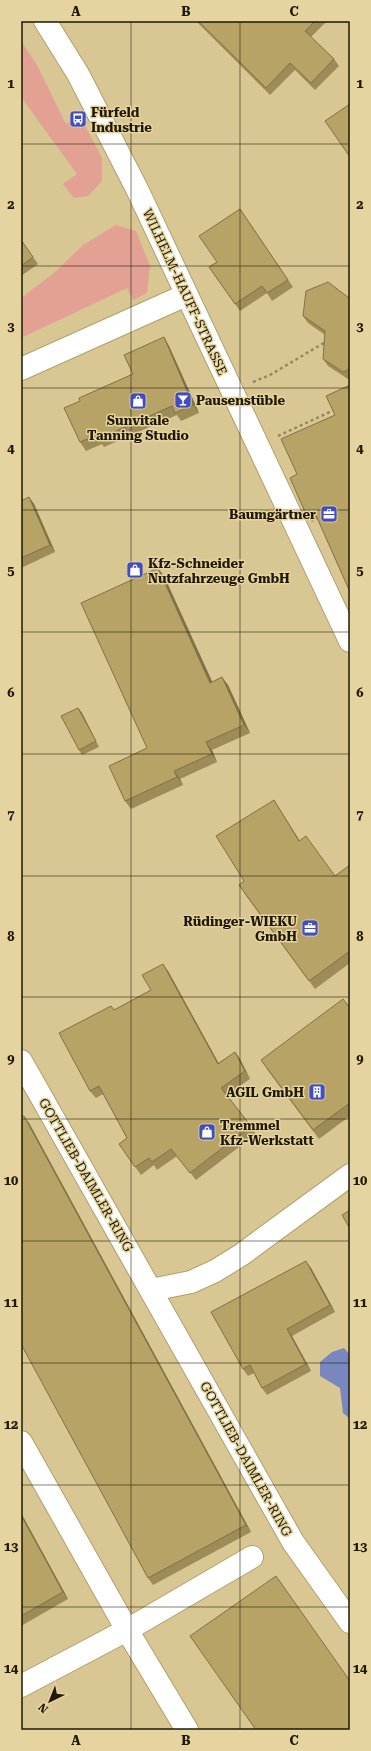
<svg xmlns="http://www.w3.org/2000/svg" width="371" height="1751" viewBox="0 0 371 1751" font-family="'Roboto Serif',serif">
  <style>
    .green { fill: #e2a193 }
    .water { fill: #7987be }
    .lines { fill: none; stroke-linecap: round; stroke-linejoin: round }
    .minor-casing { stroke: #b0a06d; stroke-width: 24 }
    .path { stroke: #958860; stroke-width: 2.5; stroke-dasharray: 3 3; stroke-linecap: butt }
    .minor { stroke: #fff; stroke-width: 22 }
    .wall { fill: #9d8c57 }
    .shaded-wall { fill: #7f7247 }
    .building { fill: #b6a365; stroke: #7f7247 }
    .grid { fill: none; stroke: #1e1804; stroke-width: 1; stroke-opacity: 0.55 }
    .labels { text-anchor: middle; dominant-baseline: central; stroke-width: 3; stroke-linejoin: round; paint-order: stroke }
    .poi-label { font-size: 13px; font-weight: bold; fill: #1e1804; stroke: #e5d49f; text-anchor: start }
    .street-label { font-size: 13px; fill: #1e1804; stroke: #e5d49f }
    .neatline { fill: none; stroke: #1e1804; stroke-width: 1.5 }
    .grid-label { font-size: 13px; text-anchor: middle; font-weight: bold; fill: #1e1804 }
  </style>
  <rect width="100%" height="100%" fill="#d8c793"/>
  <!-- green -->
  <g class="green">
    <path d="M21,41l16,24 29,59 14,-8 22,42v23l-14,15 -14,2 -11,-14 14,-10 -56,-77z"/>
    <path d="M116,225l20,6 14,35 -3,27 -14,7 -6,-12 -106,50v-40l33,-25 29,-28z"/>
  </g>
  <!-- water -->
  <path class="water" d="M344,1348l6,7v64l-7,-6 -3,-25 -20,-12v-14l12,-10z"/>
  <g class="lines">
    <!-- minor casing -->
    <g class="minor-casing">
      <g id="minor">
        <path d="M45,21l33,53 59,115 213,452"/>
        <path d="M21,369l165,-74"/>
        <path d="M21,1061l272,481 57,80"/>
        <path d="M151,1290l40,-8 24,-11 26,-16 109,-80"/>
        <path d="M21,1442l106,188 60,100"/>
        <path d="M21,1686l106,-56 125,-73"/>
      </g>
    </g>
    <!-- path -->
    <g class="path">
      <path d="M253,382l17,-7 57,-34"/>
      <path d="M278,436l56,-26"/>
    </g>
    <!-- minor -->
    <use href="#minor" class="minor"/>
  </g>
  <!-- wall -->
  <g class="wall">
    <path d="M196,21h131l-16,16 23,22 5,7 -24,24 -20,-20 -25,25z"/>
    <path d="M240,209l53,78 -21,14 -5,-8 -27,18 -31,-44 8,-5z"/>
    <path d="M21,240l17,24 -17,12z"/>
    <path d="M350,297v81l-2,1 -20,-13 -5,-7 2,-24 -17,-12 -5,-7z"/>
    <path d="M164,337l5,9 30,67 -18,8 -4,-6 -73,32 -2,-3 -16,7 -6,-9v-41l53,-27z"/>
    <path d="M350,385l-33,134 -5,3 -6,-8 -9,-40 38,-59z"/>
    <path d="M29,497l5,7 21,48 -34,16v-67z"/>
    <path d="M164,576l48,106 16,3 22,48 -38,17 5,12 -37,17 3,6 -52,24 -6,-8 22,-53z"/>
    <path d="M78,708l4,5 17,34 -17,8 -3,-5z"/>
    <path d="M274,800l25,41 36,35 15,-11v98l-35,26 -71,-96v-12z"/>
    <path d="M168,971l50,92 17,-11 5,7 10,20 -23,16 29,39 -60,46 -19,-24 -20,14 -3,-5 -13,10 -22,-31 8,-6 -24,-44 -7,4 -6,-7 21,-85 3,4 37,-20z"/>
    <path d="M350,1008v108l-31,23 -53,-71z"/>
    <path d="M29,1123l222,409 -98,53 -5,-7z"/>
    <path d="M311,1268l24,44 -43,24 19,35 -44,24 -5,-7 -8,-15 -6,3 -5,-7z"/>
    <path d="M21,1513l47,86 -47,27z"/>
  </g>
  <!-- shaded-wall -->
  <g class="shaded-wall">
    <path d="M164,337l5,9 30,67 -6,-8z"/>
    <path d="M29,497l5,7 21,48 -5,-7z"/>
    <path d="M158,568l6,8 52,114 -6,-7z"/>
    <path d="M222,677l6,8 22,48 -6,-8z"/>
    <path d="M78,708l4,5 17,34 -3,-6z"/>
    <path d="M206,742l6,8 5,12 -5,-8z"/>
    <path d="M174,771l6,8 3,6 -6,-8z"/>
    <path d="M274,800l5,8 26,41 -6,-8z"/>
    <path d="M163,964l5,7 55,100 -5,-7z"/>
    <path d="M235,1052l5,7 10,20 -5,-8z"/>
    <path d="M24,1116l5,7 222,409 -5,-7z"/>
    <path d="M306,1261l5,7 24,44 -5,-7z"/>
    <path d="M287,1329l5,7 19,35 -5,-7z"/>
    <path d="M21,1513l47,86 -5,-7 -42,-77z"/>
  </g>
  <!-- building -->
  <g class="building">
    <path d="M198,21h117l-10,10 29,28 -23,24 -21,-20 -24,25z"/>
    <path d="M350,104v53l-25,-36z"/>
    <path d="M240,209l48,71 -21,13 -5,-7 -27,18 -26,-37 8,-5 -18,-26z"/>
    <path d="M21,240l12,17 -12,9z"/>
    <path d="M328,282l21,16 1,-1v72l-7,3 -20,-13 2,-28 -22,-15 3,-25z"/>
    <path d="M164,337l29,68 -18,8 -3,-7 -74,33 -1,-4 -17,7 -16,-34 16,-7 -1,-3 54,-24 -9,-19z"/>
    <path d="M350,385v207l-36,-81 -8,3 -16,-36 7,-4 -16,-35 54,-24 -9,-19z"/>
    <path d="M29,497l21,48 -29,13v-57z"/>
    <path d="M158,568l52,115 12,-6 22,48 -38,17 6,12 -38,17 3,6 -52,24 -16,-35 38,-18 -66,-145z"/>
    <path d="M78,708l18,33 -17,9 -18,-34z"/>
    <path d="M274,800l25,41 7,-5 29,40 15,-11v86l-41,30 -70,-96 5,-4 -28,-45z"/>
    <path d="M163,964l55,100 17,-12 10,19 -24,17 30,38 -61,47 -19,-24 -19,13 -3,-4 -14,9 -16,-23 8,-6 -28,-52 -9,5 -31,-58 52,-27 3,4 37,-20 -9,-15z"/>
    <path d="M343,999l7,9v95l-37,27 -52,-70z"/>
    <path d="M24,1116l222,409 -98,53 -127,-234v-227z"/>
    <path d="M350,1210v19l-8,-14z"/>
    <path d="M306,1261l24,44 -43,24 19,35 -44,24 -12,-23 -7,4 -32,-57z"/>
    <path d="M21,1515l42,77 -42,24z"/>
    <path d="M276,1576l74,105v49h-94l-66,-94z"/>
  </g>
  <!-- grid -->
  <path class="grid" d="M131,21v1709M240,21v1709M21,144h329M21,266h329M21,388h329M21,510h329M21,632h329M21,754h329M21,876h329M21,997h329M21,1119h329M21,1241h329M21,1363h329M21,1485h329M21,1607h329"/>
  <!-- icons -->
  <defs>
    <g id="bus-square" transform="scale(0.9)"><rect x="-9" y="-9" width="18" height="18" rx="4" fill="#414ec2" stroke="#e5d49f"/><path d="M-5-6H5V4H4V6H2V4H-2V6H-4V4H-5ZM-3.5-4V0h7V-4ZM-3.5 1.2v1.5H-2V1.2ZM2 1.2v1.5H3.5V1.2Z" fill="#fff"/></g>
    <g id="bar-square" transform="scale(0.9)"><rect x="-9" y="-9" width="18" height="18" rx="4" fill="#414ec2" stroke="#e5d49f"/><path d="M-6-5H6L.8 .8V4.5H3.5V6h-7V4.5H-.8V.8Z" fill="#fff"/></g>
    <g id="shop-square" transform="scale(0.9)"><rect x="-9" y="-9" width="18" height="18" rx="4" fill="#414ec2" stroke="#e5d49f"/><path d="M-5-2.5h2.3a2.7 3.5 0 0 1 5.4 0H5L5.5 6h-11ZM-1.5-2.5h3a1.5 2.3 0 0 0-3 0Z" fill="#fff"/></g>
    <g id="office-square" transform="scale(0.9)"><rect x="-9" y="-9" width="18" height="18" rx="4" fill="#414ec2" stroke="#e5d49f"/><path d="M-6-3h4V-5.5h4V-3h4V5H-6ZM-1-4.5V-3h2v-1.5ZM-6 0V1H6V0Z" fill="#fff"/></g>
    <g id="building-square" transform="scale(0.9)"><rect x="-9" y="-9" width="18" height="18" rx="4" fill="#414ec2" stroke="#e5d49f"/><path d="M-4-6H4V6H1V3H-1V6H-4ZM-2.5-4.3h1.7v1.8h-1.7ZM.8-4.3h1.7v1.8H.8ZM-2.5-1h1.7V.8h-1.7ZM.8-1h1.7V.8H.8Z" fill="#fff"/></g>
  </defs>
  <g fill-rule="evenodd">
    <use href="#bus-square" x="78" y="119"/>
    <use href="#bar-square" x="183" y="400"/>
    <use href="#shop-square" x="138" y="401"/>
    <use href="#office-square" x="329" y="514"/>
    <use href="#shop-square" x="135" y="570"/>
    <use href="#office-square" x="310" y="928"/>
    <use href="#building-square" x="317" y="1092"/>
    <use href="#shop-square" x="207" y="1132"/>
  </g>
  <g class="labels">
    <!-- poi labels -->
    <g class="poi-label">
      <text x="91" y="112">Fürfeld<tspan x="91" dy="15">Industrie</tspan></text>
      <text x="196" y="400">Pausenstüble</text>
      <text x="138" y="420" text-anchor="middle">Sunvitale<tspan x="138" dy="15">Tanning Studio</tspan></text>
      <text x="316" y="514" text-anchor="end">Baumgärtner</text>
      <text x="148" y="563">Kfz-Schneider<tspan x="148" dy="15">Nutzfahrzeuge GmbH</tspan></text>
      <text x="297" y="921" text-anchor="end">Rüdinger-WIEKU<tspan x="297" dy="15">GmbH</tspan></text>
      <text x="304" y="1092" text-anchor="end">AGIL GmbH</text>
      <text x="220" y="1125">Tremmel<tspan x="220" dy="15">Kfz-Werkstatt</tspan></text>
    </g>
    <!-- street labels -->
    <g class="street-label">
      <text transform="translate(185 292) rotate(65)">WILHELM-HAUFF-STRASSE</text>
      <text transform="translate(86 1175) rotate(60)">GOTTLIEB-DAIMLER-RING</text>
      <text transform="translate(246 1459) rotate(61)">GOTTLIEB-DAIMLER-RING</text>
    </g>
  </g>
  <!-- border -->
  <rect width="371" height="1751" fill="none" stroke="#e5d49f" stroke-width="44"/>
  <!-- north arrow -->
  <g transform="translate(50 1701) rotate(223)" stroke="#e5d49f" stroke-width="3" paint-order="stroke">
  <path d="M0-3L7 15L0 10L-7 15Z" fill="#1e1804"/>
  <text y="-6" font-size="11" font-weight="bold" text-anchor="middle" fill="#1e1804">N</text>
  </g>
  <rect x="22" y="22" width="327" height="1707" class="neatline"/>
  <g class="grid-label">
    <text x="76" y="16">A</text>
    <text x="186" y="16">B</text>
    <text x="294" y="16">C</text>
    <text x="11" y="88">1</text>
    <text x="360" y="88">1</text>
    <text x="11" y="209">2</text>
    <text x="360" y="209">2</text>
    <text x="11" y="331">3</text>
    <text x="360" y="331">3</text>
    <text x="11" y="453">4</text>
    <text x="360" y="453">4</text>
    <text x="11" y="575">5</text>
    <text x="360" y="575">5</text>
    <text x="11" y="697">6</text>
    <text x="360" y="697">6</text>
    <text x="11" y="819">7</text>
    <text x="360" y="819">7</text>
    <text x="11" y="941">8</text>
    <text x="360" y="941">8</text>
    <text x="11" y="1063">9</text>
    <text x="360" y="1063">9</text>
    <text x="11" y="1185">10</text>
    <text x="360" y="1185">10</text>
    <text x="11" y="1307">11</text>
    <text x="360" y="1307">11</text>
    <text x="11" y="1429">12</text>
    <text x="360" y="1429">12</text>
    <text x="11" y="1551">13</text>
    <text x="360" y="1551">13</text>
    <text x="11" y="1673">14</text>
    <text x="360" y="1673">14</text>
    <text x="76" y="1745">A</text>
    <text x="186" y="1745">B</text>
    <text x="294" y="1745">C</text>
  </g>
</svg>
